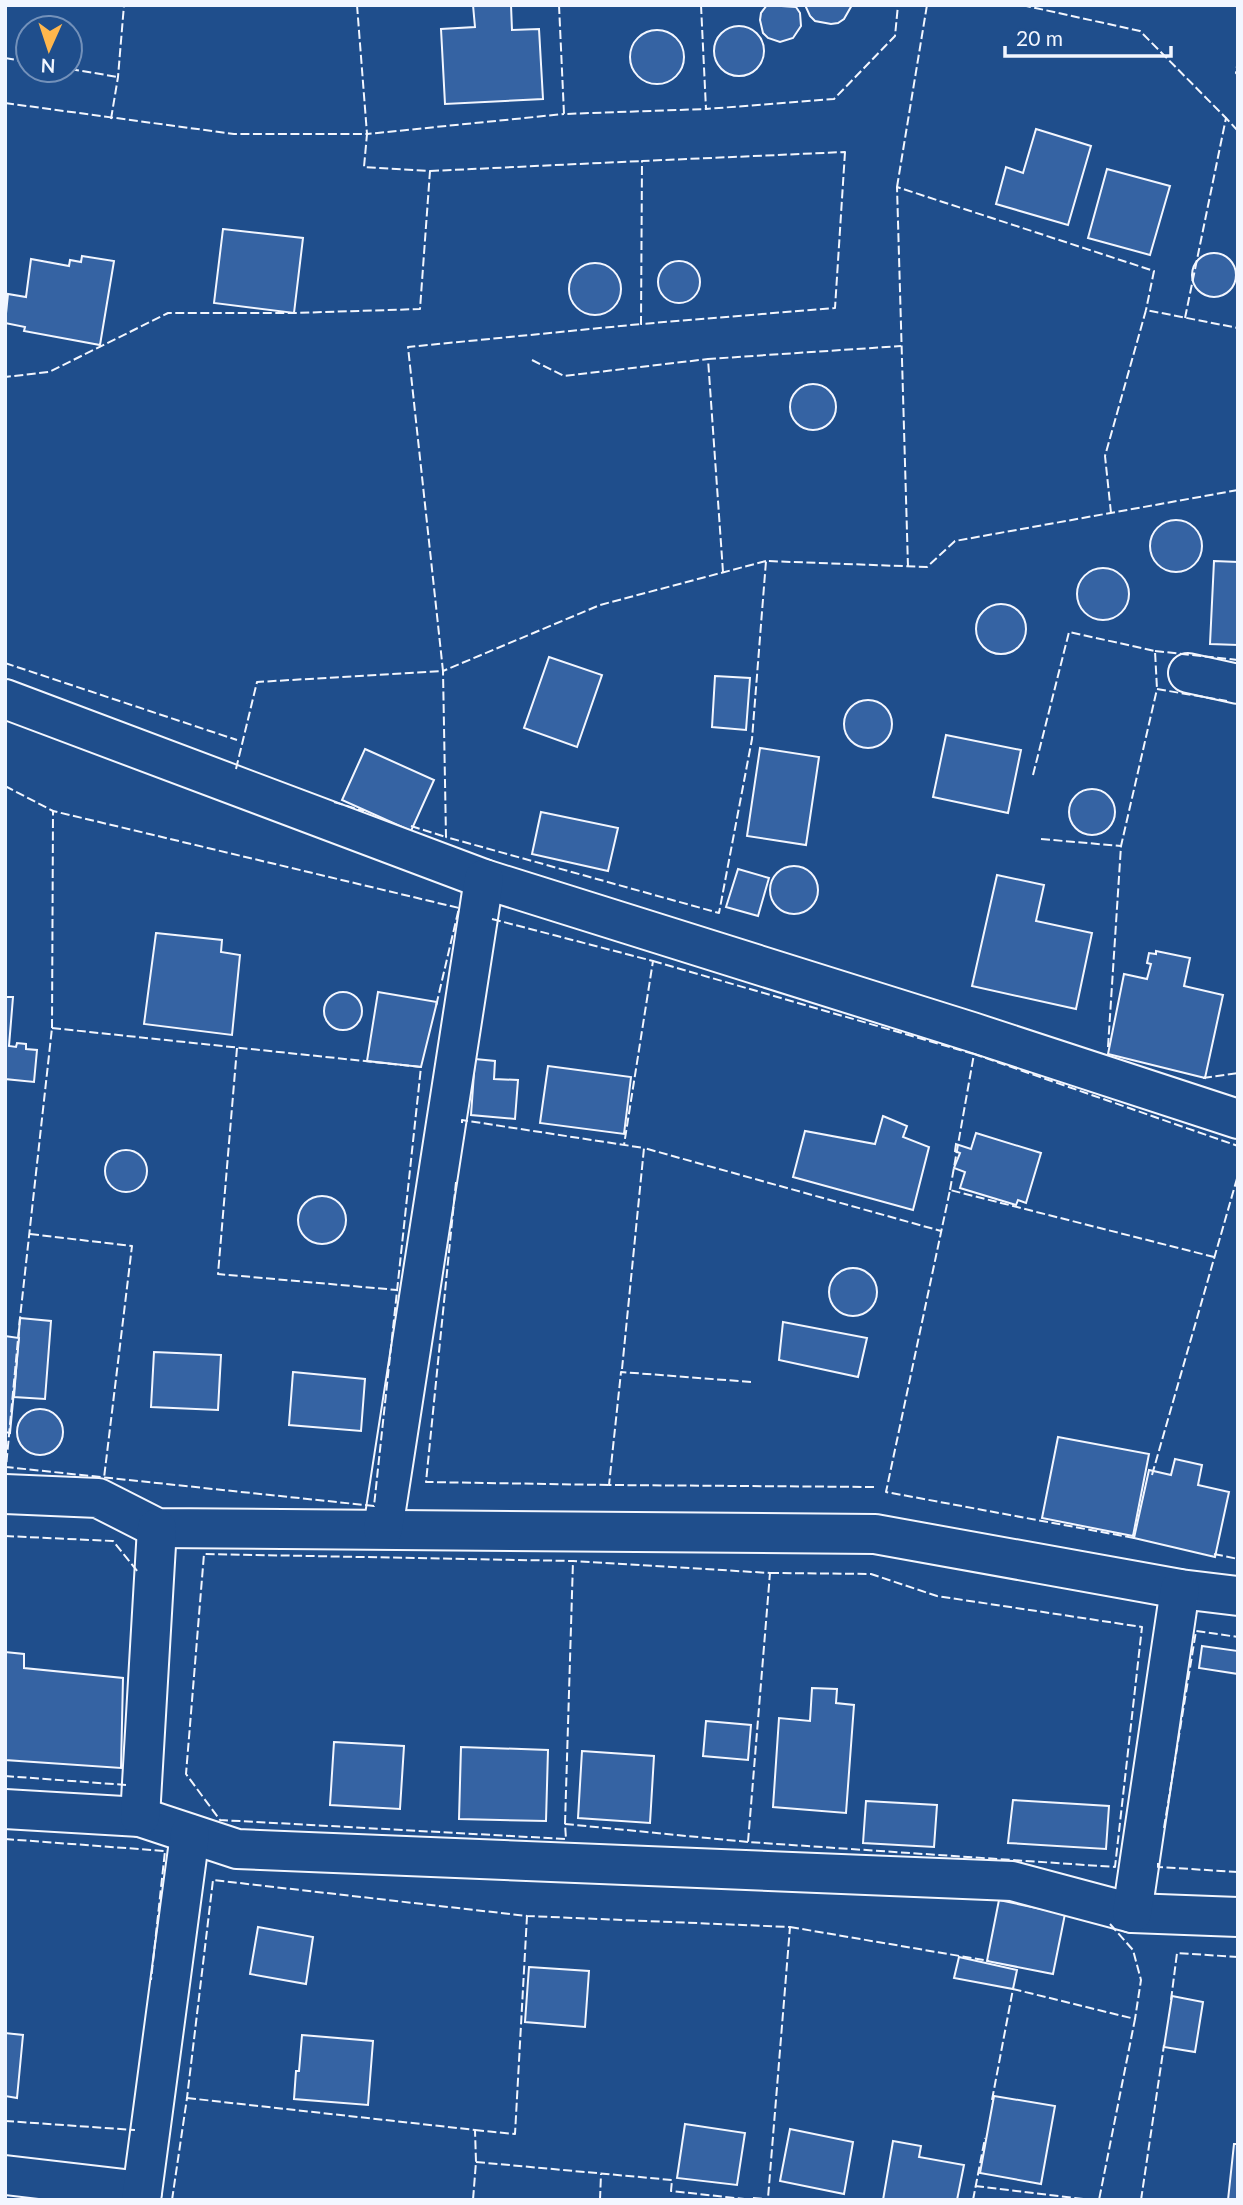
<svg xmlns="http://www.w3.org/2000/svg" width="1243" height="2205" viewBox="0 0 1243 2205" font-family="Lato,sans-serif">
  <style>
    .building { fill: #3563a3; stroke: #f2f6ff; stroke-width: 2 }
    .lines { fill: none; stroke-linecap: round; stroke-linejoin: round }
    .minor-casing { stroke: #f2f6ff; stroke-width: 42 }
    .minor { stroke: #1f4e8c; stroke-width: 38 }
    .fence { stroke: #f2f6ff; stroke-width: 2; stroke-dasharray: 9 3.5; stroke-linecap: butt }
  </style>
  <rect width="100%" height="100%" fill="#1f4e8c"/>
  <!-- building -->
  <g class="building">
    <path d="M473,5h38l1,25 27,-1 4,70 -98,5 -4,-75 34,-2z"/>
    <path d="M767,5l29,2 4,6 1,13 -8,12 -13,4 -12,-4 -5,-5 -3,-13 1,-7z"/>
    <path d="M805,5h47l-8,14 -6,4 -7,1 -16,-3 -5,-5z"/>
    <circle cx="739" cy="51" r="25"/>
    <circle cx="657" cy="57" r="27"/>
    <path d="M1036,129l55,17 -23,79 -72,-21 10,-37 17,6z"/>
    <path d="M1107,169l63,17 -20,69 -62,-17z"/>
    <path d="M223,229l80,9 -9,75 -80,-10z"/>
    <circle cx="1214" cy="275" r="22"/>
    <path d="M82,256l32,5 -14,84 -76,-14 1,-4 -20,-4 3,-29 18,3 5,-38 38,7 1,-6 11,2z"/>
    <circle cx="679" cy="282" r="21"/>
    <circle cx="595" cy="289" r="26"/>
    <circle cx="813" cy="407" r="23"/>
    <circle cx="1176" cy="546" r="26"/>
    <path d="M1214,561l24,1v83l-28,-1z"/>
    <circle cx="1103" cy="594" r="26"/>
    <circle cx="1001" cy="629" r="25"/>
    <path d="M549,657l53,18 -25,72 -53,-19z"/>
    <path d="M715,676l35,2 -4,52 -34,-3z"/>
    <circle cx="868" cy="724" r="24"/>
    <path d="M946,735l75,15 -13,63 -75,-16z"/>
    <path d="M760,748l59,9 -13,88 -59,-9z"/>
    <path d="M365,749l69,31 -23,51 -69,-31z"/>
    <circle cx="1092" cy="812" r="23"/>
    <path d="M541,812l77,16 -10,43 -76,-17z"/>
    <circle cx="794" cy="890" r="24"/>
    <path d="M738,869l31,9 -11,38 -32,-9z"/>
    <path d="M997,875l47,10 -8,36 56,12 -16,76 -104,-23z"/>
    <path d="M156,933l66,7 -1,12 19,3 -8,80 -88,-11z"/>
    <path d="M1156,951l34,7 -6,28 39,9 -18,83 -97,-24 16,-80 23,5 4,-15 -4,-1 2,-10 7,1z"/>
    <circle cx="343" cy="1011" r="19"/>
    <path d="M378,992l59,10 -16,65 -54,-6z"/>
    <path d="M5,997h8l-4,49 7,1 1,-4 9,1v5l11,1 -3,32 -29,-3z"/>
    <path d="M475,1059l20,2 -1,18 24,1 -3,39 -44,-4z"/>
    <path d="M548,1066l83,11 -7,57 -84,-11z"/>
    <path d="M883,1116l24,10 -4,11 26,10 -16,63 -120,-33 12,-46 70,13z"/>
    <path d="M976,1133l65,20 -15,50 -8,-3 -2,5 -56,-17 5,-16 -11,-4 6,-15 -5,-2 1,-7 15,5z"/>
    <circle cx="126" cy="1171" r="21"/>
    <circle cx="322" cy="1220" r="24"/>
    <circle cx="853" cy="1292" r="24"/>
    <path d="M20,1318l31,3 -6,78 -31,-2z"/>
    <path d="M783,1322l84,16 -9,39 -79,-17z"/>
    <path d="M5,1336l14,2 -9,95 -5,-1z"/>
    <path d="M154,1352l67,3 -3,55 -67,-3z"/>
    <path d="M293,1372l72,7 -4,52 -72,-6z"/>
    <circle cx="40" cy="1432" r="23"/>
    <path d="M1058,1437l91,17 -16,82 -91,-18z"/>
    <path d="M1175,1459l27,6 -4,20 31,7 -14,65 -81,-19 15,-68 22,5z"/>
    <path d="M1202,1646l36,5v23l-39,-6z"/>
    <path d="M5,1652l19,2v14l99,10 -2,90 -116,-8z"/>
    <path d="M812,1688l25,1 -1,14 18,2 -8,108 -73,-6 6,-89 31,3z"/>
    <path d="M706,1721l45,4 -3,35 -45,-4z"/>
    <path d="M334,1742l70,4 -4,63 -70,-4z"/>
    <path d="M461,1747l87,3 -2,71 -87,-2z"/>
    <path d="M582,1751l72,5 -4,67 -72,-5z"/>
    <path d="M1013,1800l96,6 -3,43 -98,-6z"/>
    <path d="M866,1801l71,4 -3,42 -71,-4z"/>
    <path d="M999,1900l66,14 -12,60 -66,-13z"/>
    <path d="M258,1927l55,10 -7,47 -56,-10z"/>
    <path d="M959,1957l58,13 -4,19 -59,-11z"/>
    <path d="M529,1967l60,4 -4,56 -60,-5z"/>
    <path d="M1172,1996l31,6 -8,50 -31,-5z"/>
    <path d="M5,2033l18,2 -6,63 -12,-2z"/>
    <path d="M302,2035l71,6 -5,64 -74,-6 2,-28h3z"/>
    <path d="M994,2096l61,10 -14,78 -61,-11z"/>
    <path d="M685,2124l60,9 -8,52 -60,-7z"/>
    <path d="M790,2129l63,13 -9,52 -64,-13z"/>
    <path d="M893,2141l28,5 -2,11 45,8 -7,35h-74z"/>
    <path d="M1234,2144h4v56h-10z"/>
  </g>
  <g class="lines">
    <!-- minor casing -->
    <g class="minor-casing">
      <g id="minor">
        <path d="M1188,673l50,11"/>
        <path d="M5,699l479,180 488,153 266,87"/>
        <path d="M5,1494l93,4 59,30 718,6 305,55 58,7"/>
        <path d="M383,1529l101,-650"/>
        <path d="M5,1809l135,8 97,32 775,32 120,32 106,4"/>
        <path d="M140,1817l17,-289"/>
        <path d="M1132,1913l48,-324"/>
        <path d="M5,2175l137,16"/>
        <path d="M141,2200l49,-366"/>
      </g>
    </g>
    <!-- minor -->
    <use href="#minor" class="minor"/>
    <!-- fence -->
    <g class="fence">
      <path d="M357,5l10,129 197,-20"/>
      <path d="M559,5l5,109 142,-5"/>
      <path d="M701,5l5,104 128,-10 61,-63 3,-31"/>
      <path d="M1022,5l118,26 86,87"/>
      <path d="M5,58l23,4"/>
      <path d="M1238,59l-2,14 2,2"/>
      <path d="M70,69l48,8"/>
      <path d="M5,103l229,31h133l-3,33 66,4 -10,138 -126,4h-126l-119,59 -44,5"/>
      <path d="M111,119l7,-42 6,-72"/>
      <path d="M845,152l-10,156 -194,16 1,-163z"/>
      <path d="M430,171l212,-10"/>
      <path d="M897,187l30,-182"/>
      <path d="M1185,318l41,-200 12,13"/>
      <path d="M532,360l32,16 144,-17"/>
      <path d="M1111,513l-6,-57 41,-146 92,18"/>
      <path d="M766,561l-166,44 -157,66 3,166 273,76 33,-174 14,-178 161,6 28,-26 283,-51"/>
      <path d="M908,567l-11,-380 257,84 -8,39"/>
      <path d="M723,572l-15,-213 193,-13"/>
      <path d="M1155,651l83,9"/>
      <path d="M5,663l232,77"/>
      <path d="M236,769l21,-87 186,-11 -35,-324 233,-23"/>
      <path d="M1033,775l36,-143 86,19 2,38"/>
      <path d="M5,786l48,25"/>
      <path d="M334,802l30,9"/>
      <path d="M411,826l35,11"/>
      <path d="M1041,839l80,7"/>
      <path d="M492,919l161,42 -29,184"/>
      <path d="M653,961l321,93"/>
      <path d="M52,1028l369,39 -47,439 -368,-39 14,-149z"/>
      <path d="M52,1028l1,-217 406,97 -23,98"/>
      <path d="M1108,1047l13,-201 36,-157 70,12"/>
      <path d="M237,1048l-19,226 179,16"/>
      <path d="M1203,1078l35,-5"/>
      <path d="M462,1123v-3l182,28"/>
      <path d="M456,1182l-30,300 183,3"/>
      <path d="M950,1190l24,-136 264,92"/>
      <path d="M30,1234l102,12 -28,232"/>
      <path d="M622,1369l22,-221 297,83"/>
      <path d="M751,1382l-130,-10 -12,113 267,2"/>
      <path d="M1152,1475l86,-300"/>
      <path d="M5,1536l108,5 25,31"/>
      <path d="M1134,1538l-248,-46 64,-302 264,67"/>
      <path d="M1214,1554l24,5"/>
      <path d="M770,1573l101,1 66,22 205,31 -27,240 -367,-25z"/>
      <path d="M5,1776l121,9"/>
      <path d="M565,1824l8,-263"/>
      <path d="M1164,1828l32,-197 42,6"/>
      <path d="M5,1839l160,12 -14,129"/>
      <path d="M748,1842l-183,-18 1,15 -346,-19 -34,-46 18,-220 369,7 197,12"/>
      <path d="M1158,1863v4l80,5"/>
      <path d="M1110,1924l23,26 8,30 -6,39"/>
      <path d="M790,1927l199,34"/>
      <path d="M1171,2000l6,-47 61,4"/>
      <path d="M187,2098l288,32 1,32 -3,38"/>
      <path d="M992,2100l21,-111 122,30 -36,181"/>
      <path d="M5,2121l130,9"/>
      <path d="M475,2130l40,4 12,-218"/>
      <path d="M476,2162l196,18 -1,11 82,9"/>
      <path d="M975,2186l116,14"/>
      <path d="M753,2198l28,2"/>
      <path d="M172,2200l15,-102 26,-218 314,36 263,11 -22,271"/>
      <path d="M600,2200l1,-26"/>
      <path d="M973,2200l12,-62"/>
      <path d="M1141,2200l23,-155"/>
    </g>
  </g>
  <!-- border -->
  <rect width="1243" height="2205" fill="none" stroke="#f2f6ff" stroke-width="14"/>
  <!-- north arrow -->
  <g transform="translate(49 49) rotate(183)"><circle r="33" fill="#1f4e8c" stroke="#7391ba" stroke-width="2"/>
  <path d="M0-5L12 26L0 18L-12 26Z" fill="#ffb74d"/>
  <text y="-10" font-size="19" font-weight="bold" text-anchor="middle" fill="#f2f6ff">N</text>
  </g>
  <!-- scale -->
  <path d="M1005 46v10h166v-10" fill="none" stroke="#f2f6ff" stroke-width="3.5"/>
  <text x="1016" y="46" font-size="21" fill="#f2f6ff" stroke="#1f4e8c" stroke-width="5" paint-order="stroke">20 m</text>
</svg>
